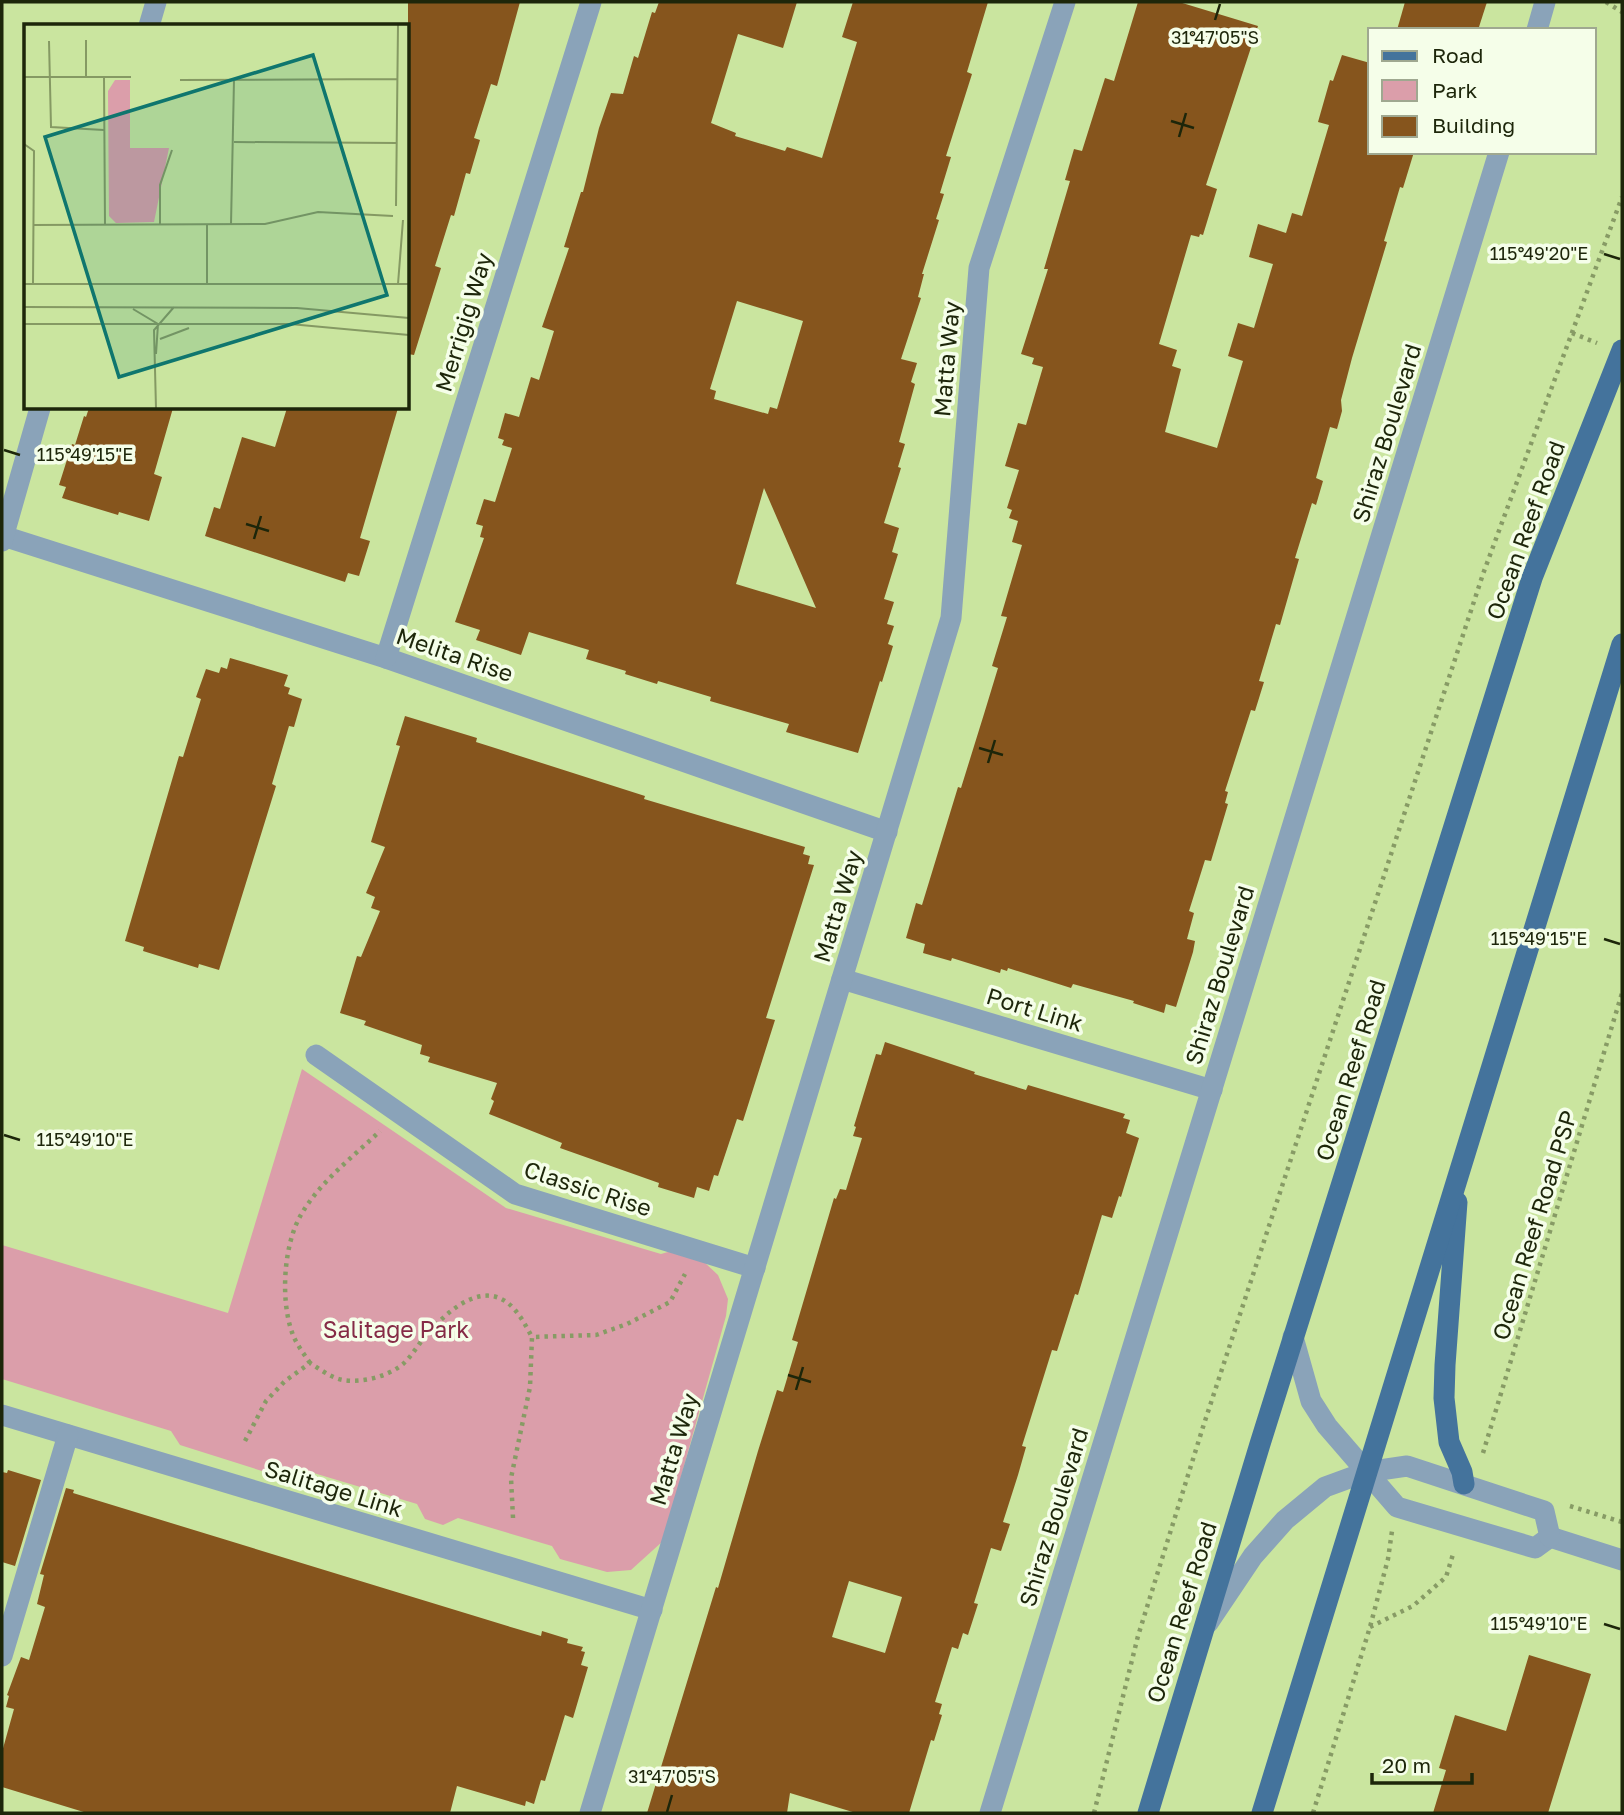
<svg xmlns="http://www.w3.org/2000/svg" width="1624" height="1815" viewBox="0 0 1624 1815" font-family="'Golos Text',sans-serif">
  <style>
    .green { fill: #db9eaa }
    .building { fill: #86551d; fill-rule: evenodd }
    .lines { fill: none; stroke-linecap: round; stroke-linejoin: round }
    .path { stroke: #879b65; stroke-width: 4.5; stroke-dasharray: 3.5 5; stroke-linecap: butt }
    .minor { stroke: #8aa3b9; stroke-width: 21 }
    .major { stroke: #44739c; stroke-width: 21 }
    .ticks { fill: none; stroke: #1d260a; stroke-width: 2.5 }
    .labels { text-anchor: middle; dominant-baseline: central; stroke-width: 7; stroke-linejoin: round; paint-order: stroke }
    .street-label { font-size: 23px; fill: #1d260a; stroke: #f5fee9 }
    .park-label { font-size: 23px; fill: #852b46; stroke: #f5fee9 }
    .inset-road { fill: none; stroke: #859963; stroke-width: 2 }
    .view { fill: #0f766e; fill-opacity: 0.15; stroke: #0f766e; stroke-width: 3.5 }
    .inset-edge { fill: none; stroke: #1d260a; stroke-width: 3.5 }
    .ticks-label { font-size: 18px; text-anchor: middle; fill: #1d260a; stroke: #f5fee9; stroke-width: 7; stroke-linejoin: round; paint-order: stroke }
  </style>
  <rect width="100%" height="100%" fill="#cae59f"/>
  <!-- green -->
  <path class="green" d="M302,1069l204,139 155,46 14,-4 28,11 15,14 10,24 -2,17 -63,225 -32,29 -24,2 -47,-13 -8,-13 -94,-28 -15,7 -18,-6 -8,-15 -120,-36 -13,10 -104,-33 -9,-14 -169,-52v-134l226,68z"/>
  <!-- building -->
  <g class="building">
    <path d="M408,2h112l-23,84 -6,-2 -17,54 6,2 -10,34 -4,-1 -12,43 -3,-1 -16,51 6,2 -27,87 -6,-1z"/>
    <path d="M659,2h138l-14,46 -45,-14 -27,89 25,10 -1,3 50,15 2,-4 35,11 35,-116 -15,-5 11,-35h135l-21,70 5,2 -26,82 5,1 -11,36 4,1 -8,25 3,1 -17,54h2l-6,23 3,1 -20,61 16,4 -6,19 4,2 -16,58 6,2 -7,23 3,1 -17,55 15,5 -7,24 6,2 -14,45 10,3 -7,22 7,2 -6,18 5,2 -11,36 -2,-1 -22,72 -72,-21 3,-8 -79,-23 1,-4 -53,-16 -1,3 -32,-10 1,-3 -40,-12 3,-9 -60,-18 -8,23 -45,-15 4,-10 -25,-8 29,-84 -4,-1 3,-11 -7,-2 8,-25 11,3 17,-54 -10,-3 2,-5 -6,-2 7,-25 14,4 12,-40 8,3 15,-49 -12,-4 27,-79 -5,-1 17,-55h2l16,-64 12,-35 12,1 11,-38 4,2 14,-46 3,1zM737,301l66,20 -26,88 -7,-2 -2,7 -54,-15 2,-8 -6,-2zM764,488l52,120 -80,-24z"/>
    <path d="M1138,2h41l79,24 -52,159 11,4 -14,46 -3,-1 -1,3 -8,-2 -32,109 18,6 -5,16 9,3 -16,63 52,16 26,-87 -15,-5 10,-33 16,5 19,-64 -24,-7 9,-33 28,9 6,-20 10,3 27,-91 -11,-3 12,-42 3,1 9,-26 28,8v89h44l-11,36 -3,-1 -16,54 3,1 -35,116 -11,42 1,11 -5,18 -7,-2 -14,51 7,3 -7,24 -4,-2 -17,55 4,1 -19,66 -4,-1 -17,57 5,1 -9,29 -4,-1 -26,81 3,1 -3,11 3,1 -17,57 -6,-1 -16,51 5,2 -7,26 8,2 -2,11 -17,55 -10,-3 -2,9 -31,-10 1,-2 -61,-17 -2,4 -63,-20 -1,3 -6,-2 -1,4 -48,-15 -1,3 -28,-8 2,-9 -19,-6 10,-35 6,2 36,-118 3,1 23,-74 14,-46 -6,-2 15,-49 -6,-1 21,-71 -10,-3 6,-21 -9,-3 3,-8 -5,-2 12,-38 -14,-4 13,-43 8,2 17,-58 -11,-3 2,-6 -13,-4 27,-85h-4l26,-88 -5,-1 9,-31 8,2 23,-73 9,3z"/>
    <path d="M1405,2h82l-9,28h-81z"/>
    <path d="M89,408h84l-19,66 8,3 -13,44 -30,-9 -1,3 -56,-17 4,-11 -7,-2 13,-41 3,1 9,-29 2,1z"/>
    <path d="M287,408h111l-38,130 10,3 -11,35 -11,-3 -3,9 -140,-46 9,-29 6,2 22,-72 33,10z"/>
    <path d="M230,658l58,17 -4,11 6,2 -2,6 14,5 -8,28 -5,-1 -17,58 4,2 -57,184 -20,-6 -1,4 -55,-17 1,-4 -19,-6 54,-185 4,1 18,-58 -5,-2 10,-28 13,4 2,-6 6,2z"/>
    <path d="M405,716l72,22 -1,4 169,54 -1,3 161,48 -2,7 7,2 -2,8 6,1 -48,153 9,2 -32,101 -6,-2 -19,57 -4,-1 -5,16 -12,-4 -3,11 -36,-11 1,-4 -99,-35 2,-5 -73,-29 5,-13 -3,-2 6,-16 -69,-21 2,-5 -10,-3 2,-9 -58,-20 2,-4 -26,-8 17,-57 4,1 19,-46 -9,-3 4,-11 -9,-4 19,-46 -14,-5 29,-96 -4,-1z"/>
    <path d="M885,1042l90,30 -1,2 52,16 2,-5 97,29 -2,4 7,2 -4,13 13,5 -18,59 -2,-1 -7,22 -10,-3 -24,80 -3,-1 -18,57 -5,-1 -30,96 4,1 -8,28 -15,47 7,2 -9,27 -10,-3 -17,55 4,1 -10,31 -5,-2 -5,16 -6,-2 -17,55 7,2 -3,10 3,1 -8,26 -3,-1 -22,73h-53l-66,-20 -3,20h-140l69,-226 2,1 40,-137 19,-61 6,2 15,-50 -6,-2 42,-142 2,1 4,-10 6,1 16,-52 -9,-2 3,-9 -2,-1 22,-72 5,1zM849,1581l53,16 -17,56 -53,-16z"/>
    <path d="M8,1470l33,10 -26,86 -13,-4v-90l5,1z"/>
    <path d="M66,1488l8,2 -1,3 441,135 27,8 1,-5 26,8 -1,4 16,4 -2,4 4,1 -4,13 7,2 -15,51 -8,-3 -20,66 -4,-1 -7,24 -8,-3 -1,5 -68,-20 -7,27h-363l-85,-26v-35l12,-43 -8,-2 3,-11 -2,-1 14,-38 8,3 16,-53 -8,-3 7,-29 -4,-1z"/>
    <path d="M1529,1655l62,19 -43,139h-115l13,-43 -7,-2 16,-53 51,16z"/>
  </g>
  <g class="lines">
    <!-- path -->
    <g class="path">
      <path d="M1606,2l16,10"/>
      <path d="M1572,333l25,10"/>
      <path d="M310,1363c-6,-9 -13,-18 -17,-28 -13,-33 -10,-91 9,-122 19,-32 52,-57 78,-82"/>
      <path d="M245,1441l21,-40 19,-20 25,-18c10,6 21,15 33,17 19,3 44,-3 60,-16 10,-9 17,-23 27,-33 21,-23 57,-54 85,-21 7,8 12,18 17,27"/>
      <path d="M1483,1453l139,-460"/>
      <path d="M1570,1506l52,16"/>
      <path d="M513,1518l-2,-40 19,-91 2,-50 64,-2 31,-11 43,-22 15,-28"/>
      <path d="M1370,1627l43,-21 33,-29 8,-26"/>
      <path d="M1094,1813l44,-177 65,-209 280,-853 139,-377"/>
      <path d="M1313,1813l57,-186 18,-68 4,-28"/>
    </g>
    <!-- minor -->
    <g class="minor">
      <path d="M149,26l7,-24"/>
      <path d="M1537,30l8,-28"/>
      <path d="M3,536l383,122 501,174"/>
      <path d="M2,541l38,-133"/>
      <path d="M386,658l205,-656"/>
      <path d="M842,979l370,111"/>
      <path d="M316,1055l199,139 240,74"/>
      <path d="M1293,1337l18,64 16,25 70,81 138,41 15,-11"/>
      <path d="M2,1415l650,195"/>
      <path d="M1550,1537l72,23"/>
      <path d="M1208,1623l45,-67 32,-36 40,-33 41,-15 41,-6 137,45 6,26"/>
      <path d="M2,1656l66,-221"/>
      <path d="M590,1813l361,-1195 28,-350 86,-266"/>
      <path d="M990,1813l509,-1661"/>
    </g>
    <!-- major -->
    <g class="major">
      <path d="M1457,1202l-12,163 -1,33 5,44 13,30 2,12"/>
      <path d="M1148,1813l112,-369 272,-866 90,-228"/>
      <path d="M1262,1813l360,-1169"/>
    </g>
  </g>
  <!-- ticks -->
  <path class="ticks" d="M1215,20l5,-16M1171,121l23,7M1179,137l7,-24M1604,254l16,5M4,450l16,5M246,524l23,7M254,539l7,-23M979,748l24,7M988,763l7,-23M1604,939l16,5M4,1135l16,5M788,1375l23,7M796,1390l7,-23M1604,1624l16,5M667,1812l5,-17"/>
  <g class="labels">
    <!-- street labels -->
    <g class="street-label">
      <text transform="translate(463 322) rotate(-73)">Merrigig Way</text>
      <text transform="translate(946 359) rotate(-85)">Matta Way</text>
      <text transform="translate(1386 433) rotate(-73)">Shiraz Boulevard</text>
      <text transform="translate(1525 530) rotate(-70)">Ocean Reef Road</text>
      <text transform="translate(455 654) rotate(19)">Melita Rise</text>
      <text transform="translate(837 906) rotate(-73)">Matta Way</text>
      <text transform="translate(1219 975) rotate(-73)">Shiraz Boulevard</text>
      <text transform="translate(1035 1009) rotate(17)">Port Link</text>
      <text transform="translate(1350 1070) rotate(-73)">Ocean Reef Road</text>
      <text transform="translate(588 1188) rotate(18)">Classic Rise</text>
      <text transform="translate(1534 1225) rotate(-73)">Ocean Reef Road PSP</text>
      <text transform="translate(673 1449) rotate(-73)">Matta Way</text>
      <text transform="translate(334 1488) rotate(17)">Salitage Link</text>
      <text transform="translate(1053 1517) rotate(-73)">Shiraz Boulevard</text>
      <text transform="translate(1181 1612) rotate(-73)">Ocean Reef Road</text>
    </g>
    <!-- park labels -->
    <g class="park-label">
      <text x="396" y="1329">Salitage Park</text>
    </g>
  </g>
  <!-- overview -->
  <g transform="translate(24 24)">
    <rect width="385" height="385" fill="#cae59f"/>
    <path d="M91,56h15v68h39l-15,74 -38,1 -7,-7 -1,-125z" fill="#db9eaa"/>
    <path class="inset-road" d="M62,16v37M25,17l2,86 53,3M0,53h107M80,53l1,148M156,56l217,-1M210,118l163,1M0,120l10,7 -1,133M372,182l2,-181M136,200v-39l12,-35M183,200v60M207,200l3,-144M9,201l232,-1 53,-12 75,4M0,260h385M374,260l5,-64M0,283l273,1 112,10M109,285l25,15 -2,30M0,300h266l119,11M136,315l29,-11M132,384l-2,-78 20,-23"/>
    <path class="view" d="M289,31l74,240 -268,82 -74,-240z"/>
    <rect width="385" height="385" class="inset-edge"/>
  </g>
  <g class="ticks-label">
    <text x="1215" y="44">31°47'05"S</text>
    <text x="1539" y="260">115°49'20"E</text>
    <text x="85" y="461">115°49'15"E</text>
    <text x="1539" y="945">115°49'15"E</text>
    <text x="85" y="1146">115°49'10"E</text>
    <text x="1539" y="1630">115°49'10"E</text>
    <text x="672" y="1783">31°47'05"S</text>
  </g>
  <!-- border -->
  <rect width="1624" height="1815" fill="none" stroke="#1d260a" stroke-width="7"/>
  <!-- legend -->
  <rect x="1368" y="28" width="228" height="126" fill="#f5fee9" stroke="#9fa890" stroke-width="2"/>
  <rect x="1382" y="51" width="35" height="10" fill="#44739c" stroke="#9fa890" stroke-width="2"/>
  <text x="1432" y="63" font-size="21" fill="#1d260a">Road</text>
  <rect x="1382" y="80" width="35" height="21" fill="#db9eaa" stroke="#9fa890" stroke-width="2"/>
  <text x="1432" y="98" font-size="21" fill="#1d260a">Park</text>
  <rect x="1382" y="116" width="35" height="21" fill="#86551d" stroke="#9fa890" stroke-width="2"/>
  <text x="1432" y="133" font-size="21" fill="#1d260a">Building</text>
  <!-- scale -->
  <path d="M1372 1773v10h100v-10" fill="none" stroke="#1d260a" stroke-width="3.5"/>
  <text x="1382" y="1773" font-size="21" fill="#1d260a" stroke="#f5fee9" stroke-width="5" paint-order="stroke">20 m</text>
</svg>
